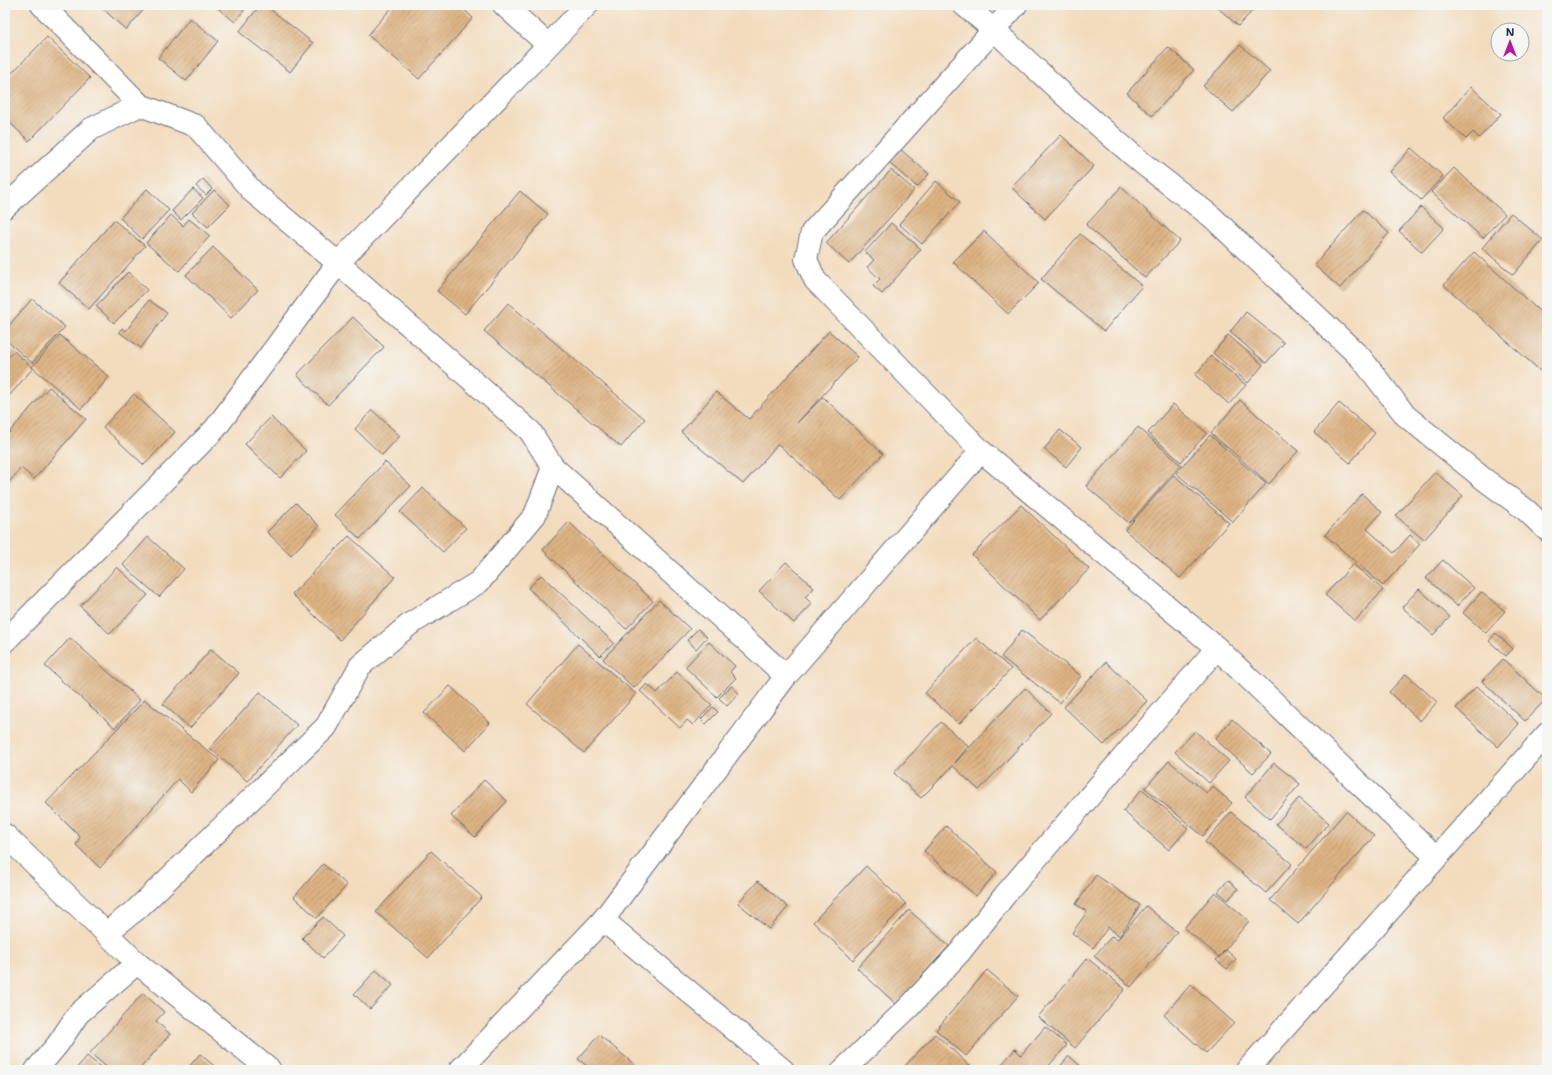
<svg xmlns="http://www.w3.org/2000/svg" width="1552" height="1075" viewBox="0 0 1552 1075" font-family="'Shantell Sans',sans-serif">
  <style>
    .building { fill: url(#building-hatch) }
    .lines { fill: none; stroke-linecap: round; stroke-linejoin: round }
    .minor-casing { stroke: #676c7f; stroke-width: 24 }
    .minor { stroke: #fff; stroke-width: 22 }
  </style>
  <defs>
    <pattern id="building-hatch" width="6" height="6" patternUnits="userSpaceOnUse"><rect width="6" height="6" fill="#deb483"/><path d="M-1 1l2-2M0 6l6-6M5 7l2-2" fill="none" stroke="#b3936e"/></pattern>
  </defs>
  <rect width="100%" height="100%" fill="#f6f6f2"/>
  <filter id="ink" filterUnits="userSpaceOnUse"><feTurbulence type="fractalNoise" baseFrequency=".025" numOctaves="2"/><feDisplacementMap in="SourceGraphic" scale="8" xChannelSelector="R" yChannelSelector="G"/><feConvolveMatrix kernelMatrix="1 2 1 2 8 2 1 2 1" color-interpolation-filters="sRGB"/></filter>
  <filter id="wash" filterUnits="userSpaceOnUse"><feTurbulence type="fractalNoise" baseFrequency=".012" numOctaves="4" result="noise"/><feDisplacementMap in="SourceGraphic" scale="16" xChannelSelector="R" yChannelSelector="G"/><feGaussianBlur stdDeviation="0.9" result="paint"/><feColorMatrix in="noise" values="0 0 0 0 0 0 0 0 0 0 0 0 0 0 0 0 0 1.4 0 .05"/><feComposite in="paint" operator="in"/></filter>
  <g filter="url(#wash)">
    <rect width="100%" height="100%" fill="#f3dcbd"/>
    <g id="blocks">
      <!-- building -->
      <g class="building">
        <path d="M99,5h45l2,2 -20,23z"/>
        <path d="M214,5h34l-13,17z"/>
        <path d="M260,5h5l48,38 -23,29 -51,-40z"/>
        <path d="M394,5h65l14,13 -54,61 -51,-44z"/>
        <path d="M1215,5h43l-20,21z"/>
        <path d="M190,18l28,23 -32,40 -28,-23z"/>
        <path d="M47,37l43,41 -61,63 -24,-23v-38z"/>
        <path d="M1240,45l30,26 -37,41 -30,-26z"/>
        <path d="M1168,47l26,23 -42,46 -25,-23z"/>
        <path d="M1471,87l30,27 -22,24 -6,-6 -7,7 -23,-21z"/>
        <path d="M1061,135l33,31 -49,53 -34,-32z"/>
        <path d="M1411,148l32,28 -22,24 -31,-28z"/>
        <path d="M900,149l29,25 -12,13 -29,-25z"/>
        <path d="M1454,168l51,46 -22,24 -52,-46z"/>
        <path d="M891,170l23,20 -65,74 -23,-21z"/>
        <path d="M203,179l9,10 -6,6 -10,-9z"/>
        <path d="M936,181l24,21 -38,42 -23,-20z"/>
        <path d="M1121,187l59,54 -35,37 -59,-53z"/>
        <path d="M147,189l22,21 -27,29 -22,-21z"/>
        <path d="M193,189l10,9 -22,22 -9,-9z"/>
        <path d="M214,190l16,15 -22,22 -16,-14z"/>
        <path d="M520,191l28,23 -83,100 -28,-23z"/>
        <path d="M1421,207l23,21 -22,24 -23,-21z"/>
        <path d="M1363,210l26,23 -49,55 -26,-23z"/>
        <path d="M1511,213l32,27 -30,35 -31,-27z"/>
        <path d="M171,215l12,11 6,-7 21,17 -31,35 -33,-28z"/>
        <path d="M114,220l31,26 -56,63 -30,-26z"/>
        <path d="M891,223l30,26 -39,45 -9,-8 7,-7 -13,-12 7,-7 -9,-8z"/>
        <path d="M984,231l55,52 -31,31 -55,-52z"/>
        <path d="M1080,234l62,52 -38,45 -63,-52z"/>
        <path d="M213,247l45,43 -27,28 -45,-43z"/>
        <path d="M1474,252l73,66v59l-103,-92z"/>
        <path d="M128,272l19,18 -33,33 -18,-17z"/>
        <path d="M32,299l33,28 -33,36 -27,-24v-9z"/>
        <path d="M149,300l18,13 -26,35 -22,-16 3,-4 4,3z"/>
        <path d="M508,303l137,116 -24,28 -137,-116z"/>
        <path d="M1246,312l38,31 -18,20 -36,-31z"/>
        <path d="M353,317l31,30 -56,58 -31,-30z"/>
        <path d="M829,331l29,26 -61,66 26,-26 60,57 -43,46 -62,-56 -35,40 -62,-52 35,-40 33,27z"/>
        <path d="M60,335l49,42 -28,32 -49,-42z"/>
        <path d="M1228,335l35,30 -15,18 -35,-30z"/>
        <path d="M14,351l19,17 -23,27 -5,-4v-30z"/>
        <path d="M1211,356l35,29 -17,19 -34,-29z"/>
        <path d="M49,387l37,32 -52,60 -13,-11 -16,19v-50z"/>
        <path d="M134,394l41,38 -31,33 -41,-38z"/>
        <path d="M1240,400l58,51 -29,33 -58,-51z"/>
        <path d="M1339,403l36,30 -25,30 -36,-31z"/>
        <path d="M1173,404l34,29 -26,29 -33,-29z"/>
        <path d="M372,410l28,26 -18,19 -27,-26z"/>
        <path d="M271,417l35,34 -26,27 -35,-34z"/>
        <path d="M1138,427l43,38 -52,58 -43,-37z"/>
        <path d="M1060,430l22,17 -16,20 -22,-18z"/>
        <path d="M1210,435l56,49 -33,38 -57,-49z"/>
        <path d="M385,462l26,24 -51,53 -25,-24z"/>
        <path d="M1435,472l28,24 -39,44 -28,-24z"/>
        <path d="M1174,475l55,48 -49,55 -55,-48z"/>
        <path d="M423,488l43,40 -23,24 -43,-40z"/>
        <path d="M1362,494l20,18 -15,17 27,24 16,-18 10,9 -37,42 -58,-51z"/>
        <path d="M296,503l23,23 -28,29 -24,-23z"/>
        <path d="M1021,505l68,64 -49,51 -68,-65z"/>
        <path d="M569,522l84,79 -27,28 -83,-79z"/>
        <path d="M349,536l46,41 -55,63 -48,-46z"/>
        <path d="M148,537l36,32 -25,28 -36,-32z"/>
        <path d="M1443,560l31,28 -17,18 -31,-28z"/>
        <path d="M786,562l28,26 -9,9 7,7 -18,19 -35,-32z"/>
        <path d="M1353,564l30,26 -28,31 -30,-26z"/>
        <path d="M117,567l31,28 -38,39 -30,-28z"/>
        <path d="M541,575l73,68 -14,13 -72,-68z"/>
        <path d="M1419,589l31,28 -17,18 -31,-28z"/>
        <path d="M1481,592l24,19 -19,22 -23,-20z"/>
        <path d="M659,600l31,29 -56,59 -31,-29z"/>
        <path d="M698,629l9,8 -11,12 -9,-9z"/>
        <path d="M1022,630l59,46 -21,27 -59,-46z"/>
        <path d="M1496,633l17,16 -7,7 -17,-15z"/>
        <path d="M70,638l70,62 -25,28 -70,-62z"/>
        <path d="M976,638l35,31 -52,55 -34,-31z"/>
        <path d="M709,642l26,24 -5,6 6,6 -19,19 -32,-30z"/>
        <path d="M578,644l58,50 -52,59 -57,-49z"/>
        <path d="M211,649l28,24 -49,55 -27,-24z"/>
        <path d="M1503,659l43,40 -21,22 -43,-40z"/>
        <path d="M1106,662l41,39 -43,44 -40,-38z"/>
        <path d="M677,672l35,33 -19,20 -6,-5 -7,8 -40,-37 7,-7 10,9z"/>
        <path d="M1406,674l31,28 -17,19 -31,-29z"/>
        <path d="M450,686l40,37 -25,28 -41,-38z"/>
        <path d="M731,686l8,7 -12,13 -8,-8z"/>
        <path d="M1477,686l42,38 -21,23 -42,-39z"/>
        <path d="M1025,688l26,25 -72,77 -26,-24 -32,32 -27,-25 47,-51 27,24 -13,17z"/>
        <path d="M260,692l37,33 -50,56 -37,-33z"/>
        <path d="M145,700l74,60 -28,32 -13,-13 -78,89 -24,-23 4,-8 -34,-34z"/>
        <path d="M713,707l5,5 -12,12 -5,-5z"/>
        <path d="M1232,719l39,35 -18,19 -38,-34z"/>
        <path d="M1195,731l34,30 -20,22 -34,-31z"/>
        <path d="M1169,761l38,32 5,-7 20,17 -29,33 -58,-48z"/>
        <path d="M1274,763l26,21 -30,35 -25,-22z"/>
        <path d="M484,780l23,21 -32,36 -24,-21z"/>
        <path d="M1142,789l46,39 -19,22 -46,-39z"/>
        <path d="M1299,798l30,25 -23,26 -30,-25z"/>
        <path d="M1346,811l28,25 -76,88 -28,-24z"/>
        <path d="M1231,812l61,52 -26,29 -61,-51z"/>
        <path d="M946,826l51,46 -21,24 -52,-45z"/>
        <path d="M431,851l51,46 -54,61 -52,-46z"/>
        <path d="M323,864l24,21 -30,33 -23,-21z"/>
        <path d="M866,866l40,38 -53,56 -40,-38z"/>
        <path d="M1096,875l44,30 -20,31 -12,-9 -15,21 -21,-15 15,-21 -11,-8z"/>
        <path d="M1228,880l10,9 -10,11 -10,-8z"/>
        <path d="M758,881l30,26 -19,22 -31,-26z"/>
        <path d="M1215,892l34,29 -30,36 -35,-29z"/>
        <path d="M1146,906l31,26 -46,55 -37,-31 18,-20 5,4z"/>
        <path d="M909,910l40,36 -53,58 -39,-36z"/>
        <path d="M323,917l20,19 -20,22 -21,-20z"/>
        <path d="M1226,950l10,9 -9,10 -11,-9z"/>
        <path d="M1087,958l38,31 -50,59 -37,-31z"/>
        <path d="M376,970l17,15 -23,24 -16,-15z"/>
        <path d="M987,970l31,26 -52,60 -30,-26z"/>
        <path d="M1191,984l43,39 -28,30 -42,-38z"/>
        <path d="M143,993l21,19 -8,9 14,13 -31,36h-29l-20,-17z"/>
        <path d="M1045,1027l22,18 -22,25h-48l18,-21 6,6z"/>
        <path d="M935,1034l39,36h-69l-2,-2z"/>
        <path d="M599,1035l35,29 -6,6h-36l-14,-11z"/>
        <path d="M200,1054l19,16h-33z"/>
        <path d="M87,1056l17,14h-29z"/>
        <path d="M1069,1056l16,14h-28z"/>
      </g>
    </g>
  </g>
  <g filter="url(#ink)">
    <use href="#blocks" fill-opacity="0" stroke="#676c7f" stroke-width="1"/>
    <g class="lines">
      <!-- minor casing -->
      <g class="minor-casing">
        <g id="minor">
          <path d="M42,5l98,100"/>
          <path d="M504,5l44,40"/>
          <path d="M964,5l30,25 82,76 66,57 70,54 149,141 45,58 79,64 41,30 21,20"/>
          <path d="M1016,5l-204,227 -6,27 9,21 166,171 236,197 219,209"/>
          <path d="M5,207l86,-78 49,-24 56,21 57,66 85,71 192,168 23,36 -18,48 -56,67 -69,42 -50,42 -34,61 -189,182 -31,24"/>
          <path d="M553,467l233,209"/>
          <path d="M5,641l210,-212 123,-166 249,-258"/>
          <path d="M5,835l132,128 133,107"/>
          <path d="M603,920l180,150"/>
          <path d="M36,1070l22,-26 20,-30 59,-51"/>
          <path d="M460,1070l143,-150 183,-244 195,-225"/>
          <path d="M843,1070l65,-62 52,-56 45,-57 212,-247"/>
          <path d="M1247,1070l300,-336"/>
        </g>
      </g>
      <!-- minor -->
      <use href="#minor" class="minor"/>
    </g>
  </g>
  <!-- margin -->
  <rect width="1552" height="1075" fill="none" stroke="#f6f6f2" stroke-width="20"/>
  <!-- north arrow -->
  <g transform="translate(1510 42)"><circle r="19" fill="#f6f6f2" stroke="#9ea6b7"/>
  <path d="M0-3L7 15L0 10L-7 15Z" fill="#b5179e"/>
  <text y="-6" font-size="11" font-weight="bold" text-anchor="middle" fill="#1b2f5e">N</text>
  </g>
</svg>
